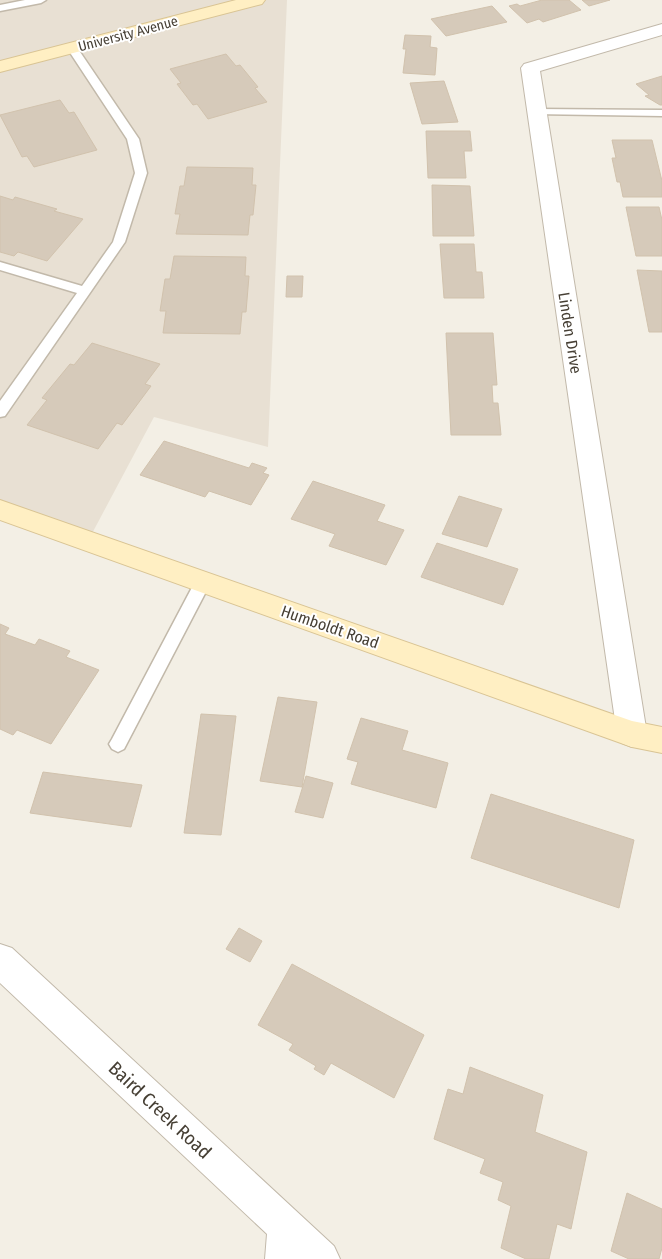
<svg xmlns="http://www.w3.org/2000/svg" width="662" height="1259" viewBox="0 0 662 1259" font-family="'Fira Sans Condensed',sans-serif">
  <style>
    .residential { fill: #e8e0d3 }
    .building { fill: #d6caba; stroke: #d1c2ad }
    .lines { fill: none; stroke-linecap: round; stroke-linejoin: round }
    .lane-casing { stroke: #c2b9aa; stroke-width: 3 }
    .street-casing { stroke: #c2b9aa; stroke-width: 2 }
    .secondary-casing { stroke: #d9c494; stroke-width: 2 }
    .lane { fill: #fff; fill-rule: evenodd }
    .street { fill: #fff; fill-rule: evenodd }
    .secondary { fill: #ffefc3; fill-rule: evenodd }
    .labels { text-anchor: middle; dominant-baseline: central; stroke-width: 4; stroke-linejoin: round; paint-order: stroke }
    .far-street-label { font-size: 14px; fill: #463f34; stroke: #fff }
    .street-label { font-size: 16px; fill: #463f34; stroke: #fff }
    .near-street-label { font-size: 19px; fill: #463f34; stroke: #fff }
  </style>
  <rect width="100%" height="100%" fill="#f3efe5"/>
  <!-- residential -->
  <path class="residential" d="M0,0h287l-19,447 -114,-30 -66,124 -88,-31z"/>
  <!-- building -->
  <g class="building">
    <path d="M542,0h27l12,10 -38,12 -4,-3 -12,4 -18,-17 8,-2 3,2z"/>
    <path d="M582,0h28l-21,6z"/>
    <path d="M492,6l15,16 -61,14 -15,-17z"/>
    <path d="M405,35l26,1 -1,11 7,1 -2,27 -32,-2 3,-24h-3z"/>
    <path d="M226,54l10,12 4,-1 18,22 -3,1 12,14 -59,17 -11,-15 -4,1 -16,-21 4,-1 -11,-14z"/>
    <path d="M662,76v29h-2l-15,-9 4,-1 -13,-11z"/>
    <path d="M444,81l14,41 -36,2 -12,-41z"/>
    <path d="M60,100l9,13 5,-1 23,38 -63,17 -7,-11 -5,1 -22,-42z"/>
    <path d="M426,131h44l2,20h-8l2,27h-38z"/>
    <path d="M612,140h40l10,41v16h-39l-3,-15h-3l-5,-24h4z"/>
    <path d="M187,167l66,1 -1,17h4l-3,30h-3l-2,20 -72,-1 4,-20h-5l5,-28h4z"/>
    <path d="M432,185l38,1 4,50h-41z"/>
    <path d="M0,196l13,4 2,-3 42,12 -3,2 29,8 -36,42 -29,-9 -4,4 -14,-4z"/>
    <path d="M626,207h33l3,13v36h-26z"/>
    <path d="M440,244h34l2,28h6l2,26h-40z"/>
    <path d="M174,256l72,1 -1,19h4l-3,36h-4l-2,22 -77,-1 3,-22h-6l5,-32h5z"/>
    <path d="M637,270l25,1v61h-13z"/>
    <path d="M287,276h16l-1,21h-16z"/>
    <path d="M446,333h47l4,52h-5l1,18h5l3,32h-50z"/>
    <path d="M92,343l68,21 -15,20 6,2 -29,39 -5,-2 -19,26 -71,-24 20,-25 -5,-2 28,-34 4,1z"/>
    <path d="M164,441l85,27 3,-5 15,5 -4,5 6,2 -18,30 -42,-14 -4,6 -65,-22z"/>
    <path d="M313,481l72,24 -8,16 27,9 -18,35 -57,-19 6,-12 -44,-15z"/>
    <path d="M459,496l43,13 -15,38 -45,-13z"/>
    <path d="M437,543l81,26 -15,36 -82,-28z"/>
    <path d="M0,624l9,4 -4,6 30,11 4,-6 31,12 -4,6 33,13 -48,74 -34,-14 -4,5 -13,-6z"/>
    <path d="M278,697l39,5 -15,85 -42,-6z"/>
    <path d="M201,714l35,2 -15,119 -37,-2z"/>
    <path d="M361,718l47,13 -6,19 46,13 -12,45 -85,-24 7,-22 -11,-3z"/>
    <path d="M43,772l99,13 -11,42 -101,-14z"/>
    <path d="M306,776l27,7 -10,35 -28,-6z"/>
    <path d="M491,794l143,46 -15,68 -148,-50z"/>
    <path d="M239,928l23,13 -12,21 -24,-13z"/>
    <path d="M292,964l132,71 -30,63 -63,-35 -7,12 -10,-6 2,-3 -27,-16 4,-6 -35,-19z"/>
    <path d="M470,1067l73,28 -8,37 52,20 -16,77 -14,-5 -8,35h-23l-25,-11 10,-42 -13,-6 5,-18 -23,-9 5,-14 -51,-20 14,-50 15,5z"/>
    <path d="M627,1193l35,16v39l-3,11h-30l-18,-8z"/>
  </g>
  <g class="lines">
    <!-- lane casing -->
    <g class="lane-casing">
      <g id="lane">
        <path d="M25,0h21l-5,3 -41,8v-6z"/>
        <path d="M72,45l4,1 63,93 8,34 -22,69 -120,174 -5,1v-16l77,-108 -77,-23v-8l82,24 31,-44 22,-69 -8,-34 -60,-91z"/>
        <path d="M536,109l126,1v6l-130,-2 -2,-2 2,-2z"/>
        <path d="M203,576l6,2 2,4 -87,167 -6,3 -6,-3 -3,-5 3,-5 85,-161z"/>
      </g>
    </g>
    <!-- street casing -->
    <g class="street-casing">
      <g id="street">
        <path d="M662,24v11l-122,36 107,663 -5,9 -10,4 -10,-4 -5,-9 -96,-666 3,-4z"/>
        <path d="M0,944l12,4 322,298 6,13h-75l2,-25 -267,-251z"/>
      </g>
    </g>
    <!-- secondary casing -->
    <g class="secondary-casing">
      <g id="secondary">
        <path d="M236,0h29l-3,4 -262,68v-11z"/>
        <path d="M0,500l632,221 30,6v26l-30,-6 -632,-227z"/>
      </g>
    </g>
    <!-- lane -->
    <use href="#lane" class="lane"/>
    <!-- street -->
    <use href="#street" class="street"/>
    <!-- secondary -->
    <use href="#secondary" class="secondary"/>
  </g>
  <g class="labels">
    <!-- far-street labels -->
    <g class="far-street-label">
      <text transform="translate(128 34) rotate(-15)">University Avenue</text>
    </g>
    <!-- street labels -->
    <g class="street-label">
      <text transform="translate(570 333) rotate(81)">Linden Drive</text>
      <text transform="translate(330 627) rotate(19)">Humboldt Road</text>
    </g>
    <!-- near-street labels -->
    <g class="near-street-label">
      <text transform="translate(160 1110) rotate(43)">Baird Creek Road</text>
    </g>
  </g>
</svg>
